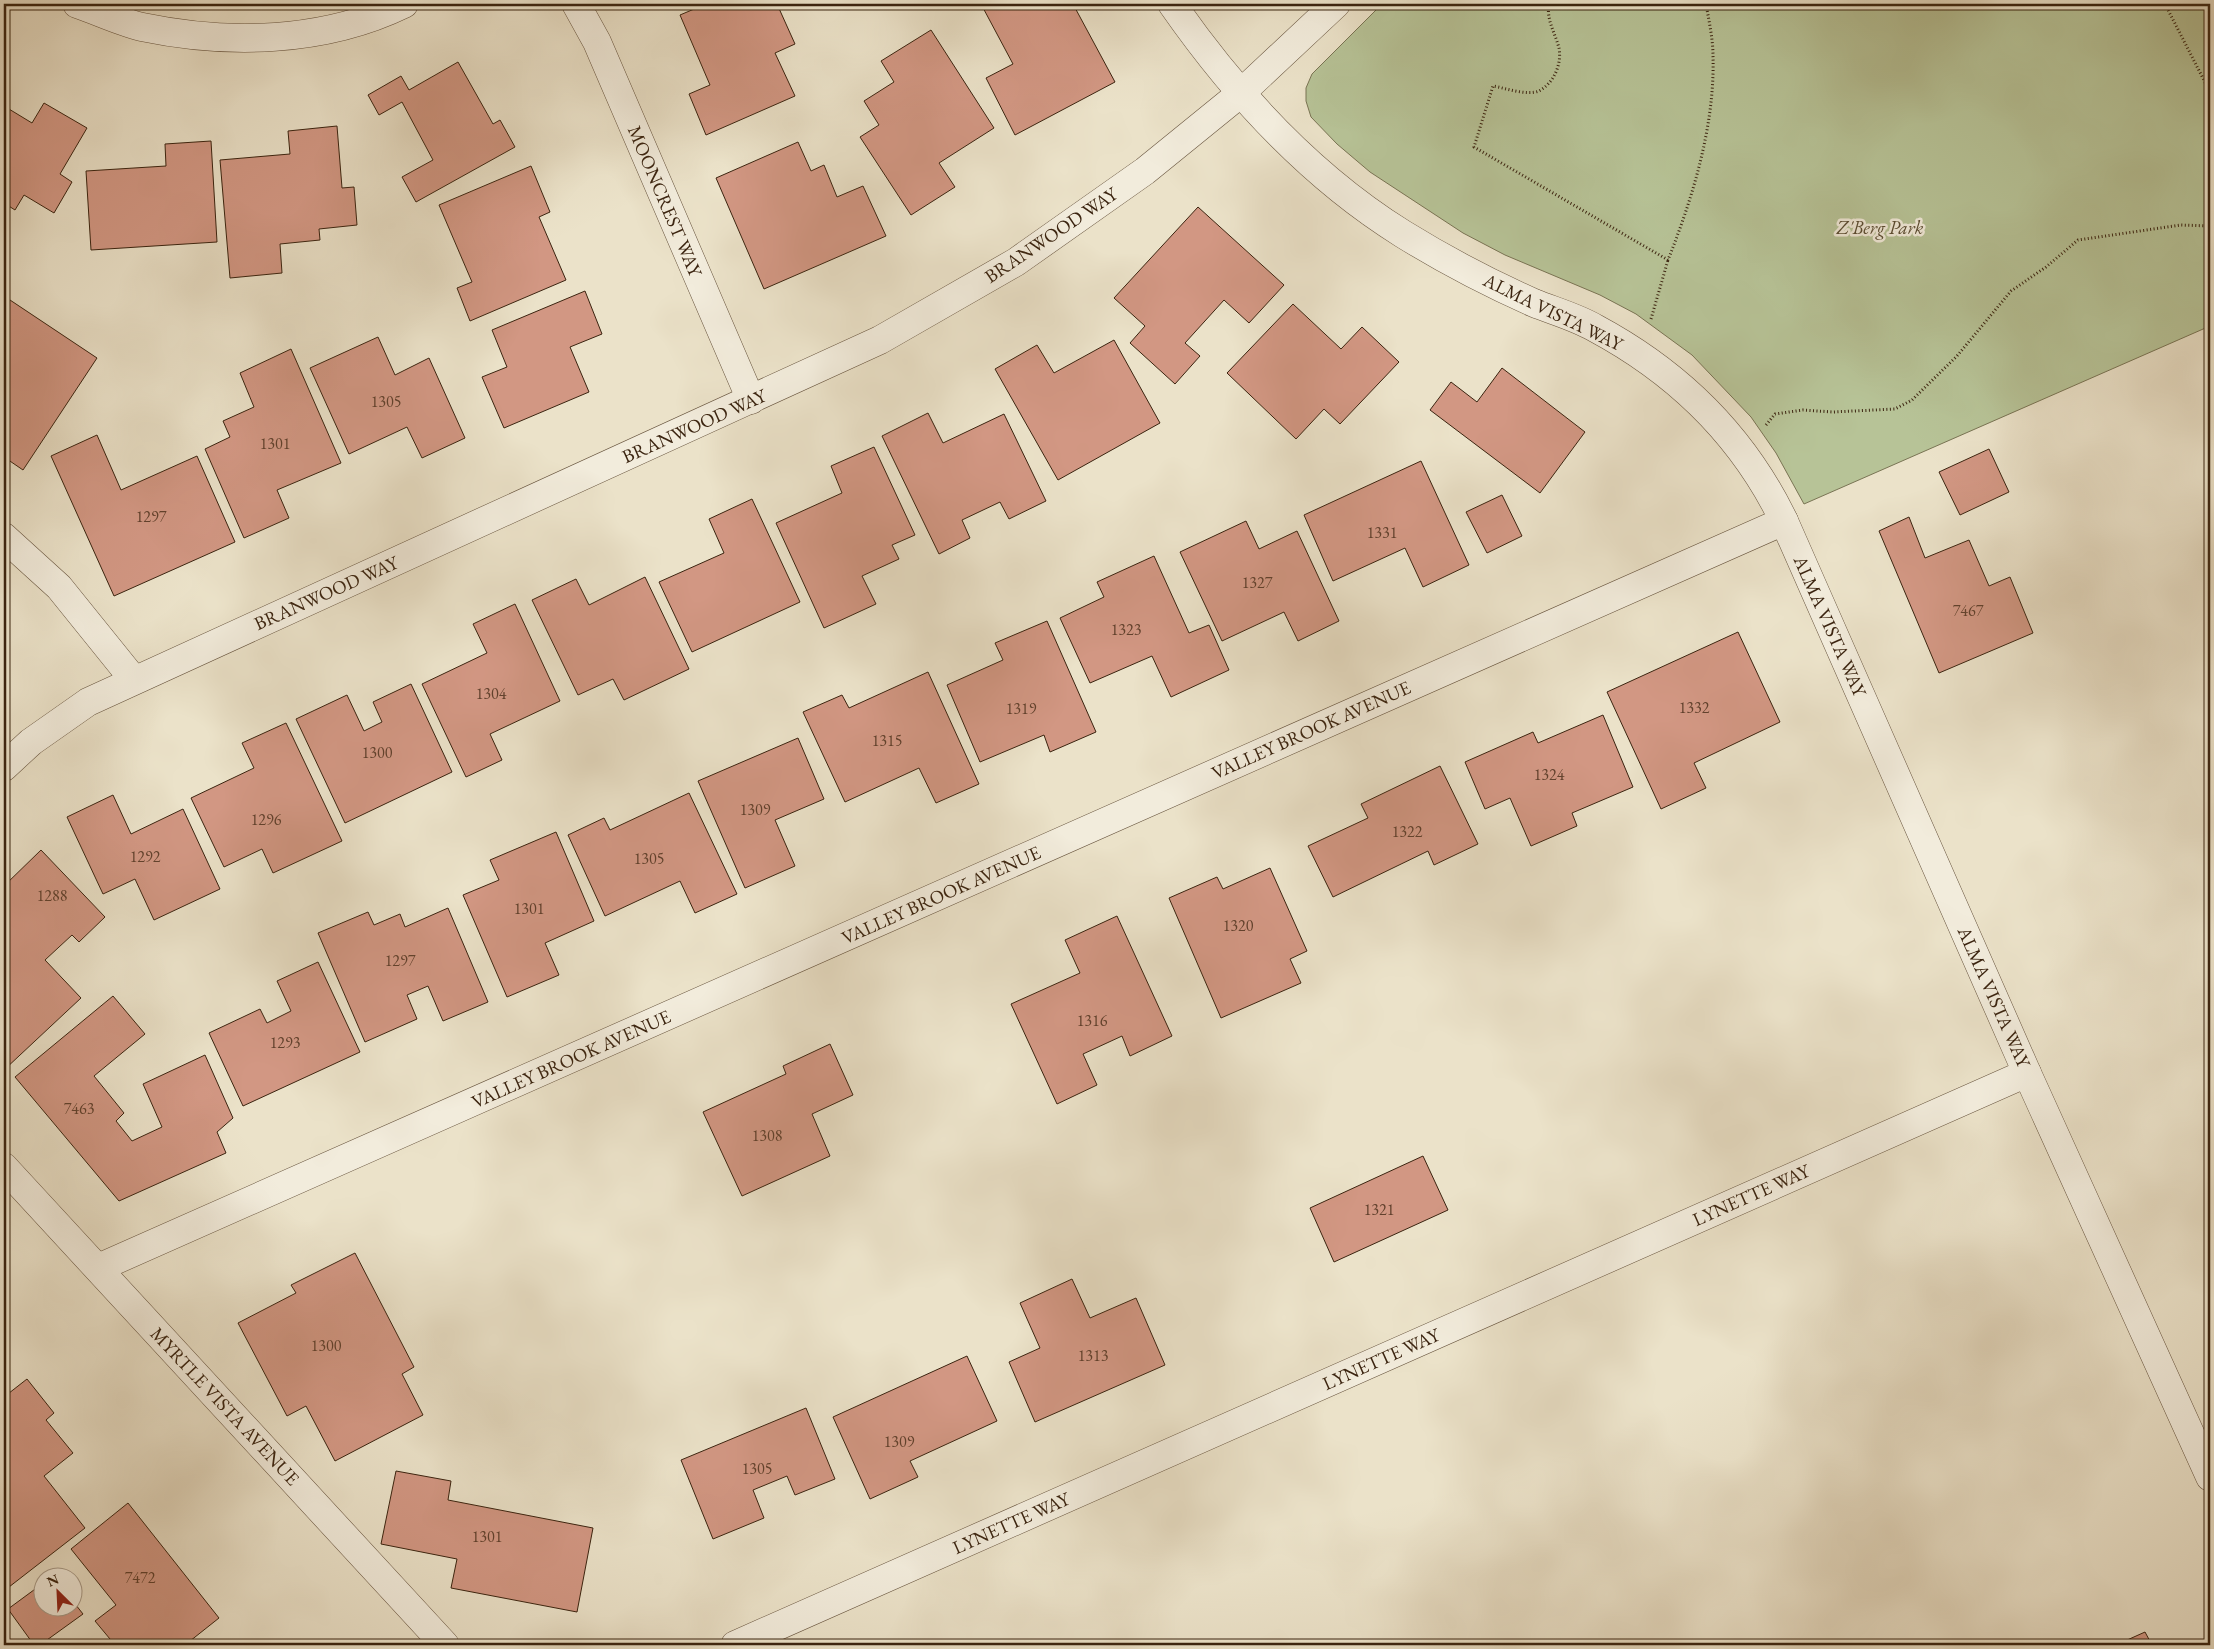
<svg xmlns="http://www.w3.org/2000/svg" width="2214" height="1649" viewBox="0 0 2214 1649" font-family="'EB Garamond',serif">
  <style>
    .green { fill: #b7c397; stroke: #797454 }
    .building { fill: #d29783; stroke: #3b2410 }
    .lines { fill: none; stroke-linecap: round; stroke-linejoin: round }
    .minor-casing { stroke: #67543e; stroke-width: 29 }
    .path { stroke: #3b2410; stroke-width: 3; stroke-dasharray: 1 2.5; stroke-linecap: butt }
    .minor { stroke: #f2ecdc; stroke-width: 28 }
    .labels { text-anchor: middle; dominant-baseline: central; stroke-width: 5; stroke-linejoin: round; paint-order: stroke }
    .number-label { font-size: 16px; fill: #61412d }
    .street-label { font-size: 19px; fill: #3b2410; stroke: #f2ecdc }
    .park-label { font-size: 19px; font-style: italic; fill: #5a4c32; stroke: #f2ecdc }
  </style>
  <rect width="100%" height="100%" fill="#ebe2c9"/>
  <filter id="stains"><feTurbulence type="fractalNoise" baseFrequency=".004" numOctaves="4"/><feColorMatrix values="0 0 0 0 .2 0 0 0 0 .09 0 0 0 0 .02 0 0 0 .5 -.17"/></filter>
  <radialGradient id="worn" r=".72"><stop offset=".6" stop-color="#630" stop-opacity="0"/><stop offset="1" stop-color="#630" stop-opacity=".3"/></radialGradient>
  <!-- green -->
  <path class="green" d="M1382,4h828v322l-406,178 -28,-51 -25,-36 -59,-62 -56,-41 -36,-19 -95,-40 -42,-22 -93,-61 -33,-28 -26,-27 -5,-16v-13l6,-14z"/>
  <!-- building -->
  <g class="building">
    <path d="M706,4h71l18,40 -20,9 20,43 -89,39 -17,-41 21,-9 -30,-70z"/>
    <path d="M981,4h92l42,78 -100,53 -29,-57 27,-14z"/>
    <path d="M931,30l63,98 -55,35 16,24 -44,28 -51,-78 19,-12 -15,-24 30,-19 -13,-21z"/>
    <path d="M458,62l35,62 7,-4 15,27 -99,55 -14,-25 31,-17 -31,-58 -23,13 -11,-20 33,-19 8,14z"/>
    <path d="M44,103l43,25 -27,46 12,8 -18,31 -30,-18 -9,15 -11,-7v-97l28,17z"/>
    <path d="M337,126l5,62 12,-1 3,38 -38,4 1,11 -40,4 2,29 -52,5 -10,-118 70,-6 -2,-23z"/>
    <path d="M211,141l6,101 -126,8 -5,-79 80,-5 -1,-22z"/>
    <path d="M798,142l13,29 13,-6 13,32 26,-11 23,50 -122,53 -48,-111z"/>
    <path d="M531,166l19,46 -11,5 27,63 -96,41 -13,-33 15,-6 -33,-77z"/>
    <path d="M1198,207l86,78 -35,38 -25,-23 -39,43 15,13 -25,28 -45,-41 15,-17 -31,-28z"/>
    <path d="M585,291l17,43 -32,13 19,45 -85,36 -22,-51 25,-10 -15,-37z"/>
    <path d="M4,296l93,62 -74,112 -19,-13z"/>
    <path d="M1293,304l48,45 21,-22 37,35 -59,62 -16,-15 -28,30 -69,-66z"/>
    <path d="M378,337l17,38 34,-17 36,80 -43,20 -15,-31 -58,27 -39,-86z"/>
    <path d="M1114,340l46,83 -102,57 -63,-111 42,-24 17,28z"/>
    <path d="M291,349l50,114 -64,27 12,28 -45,20 -39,-89 25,-12 -7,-16 31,-14 -14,-34z"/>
    <path d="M1502,368l83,64 -45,61 -110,-83 21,-28 26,20z"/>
    <path d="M928,413l15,30 61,-29 42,87 -37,18 -9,-17 -38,18 8,18 -31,16 -57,-118z"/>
    <path d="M97,435l24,55 76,-34 38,86 -121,54 -63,-140z"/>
    <path d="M874,447l41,88 -23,10 7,14 -37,17 14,28 -52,24 -48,-105 66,-30 -11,-27z"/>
    <path d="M1989,449l20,43 -49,23 -21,-43z"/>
    <path d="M1421,461l48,104 -46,22 -18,-39 -72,33 -29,-66z"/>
    <path d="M1502,495l20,41 -35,17 -21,-41z"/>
    <path d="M752,499l48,103 -108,50 -33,-70 65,-29 -15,-34z"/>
    <path d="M1909,517l16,41 44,-18 20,46 21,-9 23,56 -94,40 -60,-142z"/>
    <path d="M1246,521l13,28 38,-18 42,90 -41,20 -14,-29 -62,29 -42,-89z"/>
    <path d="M1154,556l35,77 20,-8 20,45 -58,27 -19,-41 -62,27 -30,-65 44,-21 -7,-15z"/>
    <path d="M645,577l44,92 -65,31 -11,-21 -35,16 -46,-95 44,-21 13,26z"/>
    <path d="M515,604l45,97 -70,33 12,26 -36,17 -44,-93 65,-31 -14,-29z"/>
    <path d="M1047,621l49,111 -46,20 -6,-17 -64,27 -33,-77 56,-25 -8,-17z"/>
    <path d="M1738,632l42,90 -86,41 12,25 -45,21 -54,-117z"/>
    <path d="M928,672l51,112 -43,19 -17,-35 -74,34 -42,-90 39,-17 7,13z"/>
    <path d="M411,684l41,88 -107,51 -49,-104 51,-24 17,36 18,-9 -9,-20z"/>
    <path d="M1603,715l30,72 -61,26 5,13 -46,20 -21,-48 -25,11 -20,-47 68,-30 5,11z"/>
    <path d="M286,723l56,118 -69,32 -11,-24 -38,18 -33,-69 63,-30 -12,-25z"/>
    <path d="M798,738l26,61 -49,21 20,46 -50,22 -47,-107z"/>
    <path d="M1440,766l38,78 -44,21 -6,-14 -95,46 -25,-51 60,-28 -7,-14z"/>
    <path d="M689,793l48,101 -42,19 -15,-32 -75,35 -37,-81 36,-17 6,12z"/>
    <path d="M113,795l18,39 52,-25 37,80 -66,31 -19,-41 -32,15 -36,-77z"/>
    <path d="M556,832l38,89 -49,22 14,32 -52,22 -44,-102 36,-15 -9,-20z"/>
    <path d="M41,850l64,67 -26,25 -7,-7 -27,25 36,38 -77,72v-184z"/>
    <path d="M1270,868l37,83 -17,8 11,24 -80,35 -52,-120 48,-21 6,12z"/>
    <path d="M448,908l40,94 -45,19 -15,-35 -21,9 10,24 -52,23 -47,-109 50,-21 6,13 26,-11 5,13z"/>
    <path d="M1117,916l55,120 -42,20 -8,-20 -39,18 14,31 -40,19 -46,-100 69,-31 -15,-33z"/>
    <path d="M318,962l42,90 -117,54 -34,-73 51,-24 7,14 24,-12 -14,-30z"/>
    <path d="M113,996l32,38 -51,42 30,37 -8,8 16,20 30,-14 -19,-43 62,-29 28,63 -16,14 9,21 -107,48 -104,-124z"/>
    <path d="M830,1044l23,51 -41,19 18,42 -88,40 -39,-84 83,-38 -3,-8z"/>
    <path d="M1423,1156l25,54 -114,52 -24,-54z"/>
    <path d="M355,1253l59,114 -12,7 21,41 -88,46 -29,-55 -19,10 -49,-93 58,-30 -5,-8z"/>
    <path d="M1072,1279l18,39 46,-20 29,67 -130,57 -26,-60 31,-14 -20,-45z"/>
    <path d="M967,1356l30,65 -87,40 8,16 -48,22 -37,-82z"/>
    <path d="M27,1379l27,34 -8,7 27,33 -29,23 41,52 -76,59 -5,-6v-184z"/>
    <path d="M806,1408l29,71 -40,16 -8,-19 -34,14 11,28 -51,21 -32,-79z"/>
    <path d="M396,1471l55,10 -3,19 145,28 -16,84 -126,-24 6,-29 -76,-15z"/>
    <path d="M128,1503l91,115 -34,27h-70l-20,-24 21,-16 -45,-56z"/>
    <path d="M42,1584v22h30v-6l11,14 -43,31h-6l-26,-36z"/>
    <path d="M2145,1632l7,13h-36z"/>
  </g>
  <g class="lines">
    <!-- minor casing -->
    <g class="minor-casing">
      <g id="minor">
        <path d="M77,4c21,7 43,18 65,23 86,18 182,16 262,-23"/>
        <path d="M576,4l21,38 154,358"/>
        <path d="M1172,4c62,89 138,172 231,230 42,26 86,49 131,69 20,8 42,14 61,25 82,44 148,108 189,193l243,552 183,404"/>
        <path d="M4,537l55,50 75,93"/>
        <path d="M4,767l27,-25 57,-40 792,-362 136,-78 129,-91 96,-78 95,-89"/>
        <path d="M4,1167l441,478"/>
        <path d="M98,1268l1686,-747"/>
        <path d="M735,1645l1292,-572"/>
      </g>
    </g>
    <!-- path -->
    <g class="path">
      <path d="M1549,4c-3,15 6,29 10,44 3,16 -5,35 -20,43 -12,5 -34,-3 -46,-5l-19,61 194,113c25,-63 47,-135 45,-204 0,-17 -4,-35 -7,-52"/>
      <path d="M2165,4l45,88"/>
      <path d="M1651,319l17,-59"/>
      <path d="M1766,425l9,-11 28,-4 30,2 62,-3 17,-9 45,-44 54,-65 35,-24 32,-27 103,-15 29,1"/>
    </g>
    <!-- minor -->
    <use href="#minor" class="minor"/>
  </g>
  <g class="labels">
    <!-- number labels -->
    <g class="number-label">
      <text x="386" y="401">1305</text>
      <text x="275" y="443">1301</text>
      <text x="151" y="516">1297</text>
      <text x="1382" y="532">1331</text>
      <text x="1257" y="582">1327</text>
      <text x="1968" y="610">7467</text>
      <text x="1126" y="629">1323</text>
      <text x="491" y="693">1304</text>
      <text x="1694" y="707">1332</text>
      <text x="1021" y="708">1319</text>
      <text x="887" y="740">1315</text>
      <text x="377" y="752">1300</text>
      <text x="1549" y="774">1324</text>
      <text x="755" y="809">1309</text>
      <text x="266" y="819">1296</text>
      <text x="1407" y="831">1322</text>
      <text x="145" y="856">1292</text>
      <text x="649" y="858">1305</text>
      <text x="52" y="895">1288</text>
      <text x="529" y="908">1301</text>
      <text x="1238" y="925">1320</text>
      <text x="400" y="960">1297</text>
      <text x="1092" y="1020">1316</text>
      <text x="285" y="1042">1293</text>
      <text x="79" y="1108">7463</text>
      <text x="767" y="1135">1308</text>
      <text x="1379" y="1209">1321</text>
      <text x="326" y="1345">1300</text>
      <text x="1093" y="1355">1313</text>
      <text x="899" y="1441">1309</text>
      <text x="757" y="1468">1305</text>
      <text x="487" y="1536">1301</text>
      <text x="140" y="1577">7472</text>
    </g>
    <!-- street labels -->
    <g class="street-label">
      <text transform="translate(665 201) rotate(67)">MOONCREST WAY</text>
      <text transform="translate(1051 235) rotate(-34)">BRANWOOD WAY</text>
      <text transform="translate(1553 312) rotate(26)">ALMA VISTA WAY</text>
      <text transform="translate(694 426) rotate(-24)">BRANWOOD WAY</text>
      <text transform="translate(326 593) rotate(-24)">BRANWOOD WAY</text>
      <text transform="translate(1830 626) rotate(66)">ALMA VISTA WAY</text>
      <text transform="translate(1311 730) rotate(-24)">VALLEY BROOK AVENUE</text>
      <text transform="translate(941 895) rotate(-24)">VALLEY BROOK AVENUE</text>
      <text transform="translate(1994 997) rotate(66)">ALMA VISTA WAY</text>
      <text transform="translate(571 1059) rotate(-24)">VALLEY BROOK AVENUE</text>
      <text transform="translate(1751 1195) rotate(-24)">LYNETTE WAY</text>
      <text transform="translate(1381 1359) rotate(-24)">LYNETTE WAY</text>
      <text transform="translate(225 1406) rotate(47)">MYRTLE VISTA AVENUE</text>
      <text transform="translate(1011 1523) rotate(-24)">LYNETTE WAY</text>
    </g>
    <!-- park labels -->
    <g class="park-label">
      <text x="1880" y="227">Z'Berg Park</text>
    </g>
  </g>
  <!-- margin -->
  <rect width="2214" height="1649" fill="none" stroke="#ebe2c9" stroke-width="20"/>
  <rect x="5" y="5" width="2204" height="1639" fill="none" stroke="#3b2410" stroke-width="2.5"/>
  <rect x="10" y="10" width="2194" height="1629" fill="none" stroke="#3b2410"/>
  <!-- north arrow -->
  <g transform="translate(58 1592) rotate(336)"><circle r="24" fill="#f2ecdc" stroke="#a99c8a"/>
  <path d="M0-4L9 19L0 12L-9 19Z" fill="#8f2418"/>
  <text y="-8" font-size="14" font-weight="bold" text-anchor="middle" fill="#3b2410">N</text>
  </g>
  <rect width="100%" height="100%" filter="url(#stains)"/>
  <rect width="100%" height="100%" fill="url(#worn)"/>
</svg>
